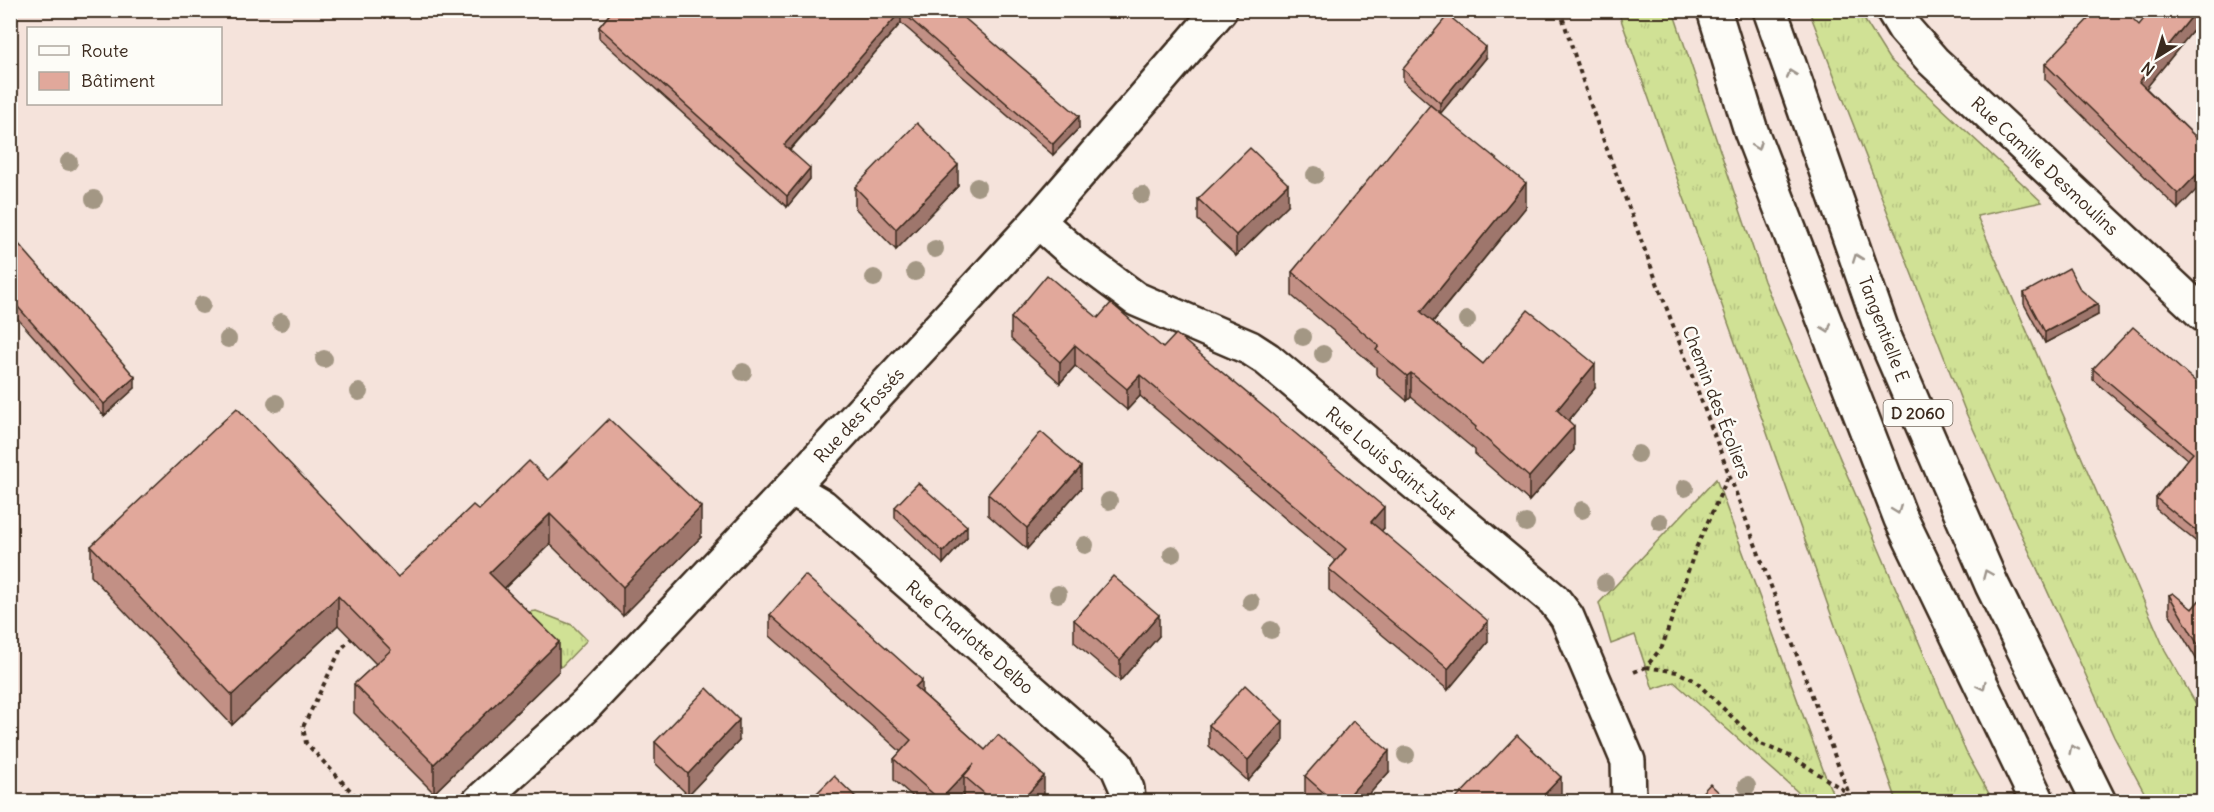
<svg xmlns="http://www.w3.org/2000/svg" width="2214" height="812" viewBox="0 0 2214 812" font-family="Delius,sans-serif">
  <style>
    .grass { fill: url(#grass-tufts); stroke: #86865a; stroke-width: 1.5 }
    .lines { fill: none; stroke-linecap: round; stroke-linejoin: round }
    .street-casing { stroke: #3b2a1e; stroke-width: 38 }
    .primary-casing { stroke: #3b2a1e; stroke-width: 38 }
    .path { stroke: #3b2a1e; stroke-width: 4; stroke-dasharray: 4.5 4.5; stroke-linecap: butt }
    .street { stroke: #fdfcf7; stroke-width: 33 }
    .primary { stroke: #fdfcf7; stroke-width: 33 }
    .tree { fill: #a39784 }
    .wall { fill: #c29085; stroke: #3b2a1e; stroke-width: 1.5 }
    .shaded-wall { fill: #9e766c; stroke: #3b2a1e; stroke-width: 1.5 }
    .building { fill: #e1a89b; stroke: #3b2a1e; stroke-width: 1.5 }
    .oneway { stroke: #9c938a }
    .labels { text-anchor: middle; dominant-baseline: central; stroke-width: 5; stroke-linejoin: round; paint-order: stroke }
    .shield { fill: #fdfcf7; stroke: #75695f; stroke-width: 1.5 }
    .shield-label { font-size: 16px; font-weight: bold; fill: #3b2a1e }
    .street-label { font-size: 18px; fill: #3b2a1e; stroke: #fdfcf7 }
  </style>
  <defs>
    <pattern id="grass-tufts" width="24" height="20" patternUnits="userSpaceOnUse" patternTransform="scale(1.5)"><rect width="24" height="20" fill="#d0e195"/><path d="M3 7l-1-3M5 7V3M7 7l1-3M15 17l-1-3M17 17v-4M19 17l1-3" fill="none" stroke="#b4c180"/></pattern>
  </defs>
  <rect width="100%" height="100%" fill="#f5e3db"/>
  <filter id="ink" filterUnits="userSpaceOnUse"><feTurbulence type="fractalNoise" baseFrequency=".0167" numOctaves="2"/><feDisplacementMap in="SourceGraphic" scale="12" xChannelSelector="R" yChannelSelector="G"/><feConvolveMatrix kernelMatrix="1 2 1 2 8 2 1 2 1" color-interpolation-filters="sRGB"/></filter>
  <g filter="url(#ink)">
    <!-- grass -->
    <g class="grass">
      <path d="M1618,11h55l91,270 202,471 27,49h-96z"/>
      <path d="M1809,11h50l30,48 153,143 -65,14 188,434 38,66v85h-54l-35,-64 -148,-324z"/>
      <path d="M1716,479l112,304 8,18h-28l-134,-119 -21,7 -18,-54 -24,9 -12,-41z"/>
      <path d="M536,611l36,14 15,15 -26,27 -50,-48 10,-6z"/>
    </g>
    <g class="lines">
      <!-- street casing -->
      <g class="street-casing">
        <g id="street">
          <path d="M1893,10l11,18 29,33 271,254"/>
          <path d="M1038,221l36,32 62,46 114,49 17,11 287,241 13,17 61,144 1,41"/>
          <path d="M791,488l31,18 295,260 10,23 1,13"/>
          <path d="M479,802l106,-96 206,-218 247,-267 182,-211"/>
        </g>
      </g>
      <!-- primary casing -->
      <g class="primary-casing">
        <g id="primary">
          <path d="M1714,10l37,121 150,388 137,283"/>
          <path d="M1770,10l114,326 108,249 107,217"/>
        </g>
      </g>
      <!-- path -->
      <g class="path">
        <path d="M1560,10l33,102 259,690"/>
        <path d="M353,637l-12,12 -38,78 3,16 55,59"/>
        <path d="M1646,667l31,5 17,8 65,63 33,14 56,36"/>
        <path d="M1634,672l12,-5 16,-20 34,-99 33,-73"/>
      </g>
      <!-- street -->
      <use href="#street" class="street"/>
      <!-- primary -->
      <use href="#primary" class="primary"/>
    </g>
    <!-- trees -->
    <g class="tree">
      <circle cx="69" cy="162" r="9"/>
      <circle cx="1315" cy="175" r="9"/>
      <circle cx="977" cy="187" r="9"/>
      <circle cx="1142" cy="195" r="9"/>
      <circle cx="94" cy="199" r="9"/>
      <circle cx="935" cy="249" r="9"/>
      <circle cx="915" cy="272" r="9"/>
      <circle cx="874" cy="278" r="9"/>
      <circle cx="202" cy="305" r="9"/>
      <circle cx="1467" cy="320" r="9"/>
      <circle cx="281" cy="322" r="9"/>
      <circle cx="1303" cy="337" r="9"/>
      <circle cx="228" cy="339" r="9"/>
      <circle cx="1323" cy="354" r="9"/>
      <circle cx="324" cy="359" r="9"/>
      <circle cx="743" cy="372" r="9"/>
      <circle cx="359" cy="392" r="9"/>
      <circle cx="276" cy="403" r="9"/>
      <circle cx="1638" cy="454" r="9"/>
      <circle cx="1685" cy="488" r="9"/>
      <circle cx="1109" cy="501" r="9"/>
      <circle cx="1582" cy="510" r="9"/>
      <circle cx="1660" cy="522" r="9"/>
      <circle cx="1526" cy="523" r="9"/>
      <circle cx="1085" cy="545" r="9"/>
      <circle cx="1172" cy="554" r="9"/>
      <circle cx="1605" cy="583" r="9"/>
      <circle cx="1058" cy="594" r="9"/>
      <circle cx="1251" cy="602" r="9"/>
      <circle cx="1271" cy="630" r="9"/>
      <circle cx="1406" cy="755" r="9"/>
      <circle cx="1747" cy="786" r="9"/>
    </g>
    <!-- wall -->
    <g class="wall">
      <path d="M613,10h342l124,118 -26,27 -152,-132 -111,127 20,29 -23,28 -188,-169v-11z"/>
      <path d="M2204,10v7l-58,71 58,57 -26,64 -133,-130v-15l94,-39z"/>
      <path d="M1486,58l-46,56 86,93 -93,115 50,42 112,24 -27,33 6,29 -45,51 -54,-47v-4l-64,-53 -4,4 -31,-27v-7l-84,-71v-24l143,-163 -32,-28v-12z"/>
      <path d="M958,186l-62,64 -41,-42v-21z"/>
      <path d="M1198,199l90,6 -52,51 -38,-36z"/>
      <path d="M10,234l125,154 -31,28 -94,-106z"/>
      <path d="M2080,289l18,26 -53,28 -21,-39v-11z"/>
      <path d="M1011,318h87l65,30 221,180 -3,3 107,111 -40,48 -119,-100v-21l7,-8 -196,-165 -13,14 -52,-44 -15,17 -49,-44z"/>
      <path d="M2093,369l111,20v149l-5,6 -43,-35v-11l31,-39 -94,-79z"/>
      <path d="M548,480l153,57 -78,79 -73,-72 -45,44 54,83 -125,122 -80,-80v-29l22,-20 -38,-39 -106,100 -141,-149v-30l307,31 81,-67z"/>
      <path d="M1081,488l-54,61 -39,-34v-21z"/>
      <path d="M895,507l72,30 -24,27 -48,-46z"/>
      <path d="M2169,595l23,14 12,-14v77l-35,-59z"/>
      <path d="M770,615l152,78 63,57 59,47 -4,4h-71l-5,-4v-2l-6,6h-40l-24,-21v-21l7,-7 -131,-116z"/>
      <path d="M1074,620l85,16 -39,45 -46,-39z"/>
      <path d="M1209,725l74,17 -35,39 -39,-35z"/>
      <path d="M739,741l-51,54 -33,-32v-21z"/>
      <path d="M1389,772l-26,29h-53l-5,-4v-21z"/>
    </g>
    <!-- shaded-wall -->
    <g class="shaded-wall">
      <path d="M2197,10h7v7l-65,80v-15z"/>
      <path d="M901,11v12l-117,133v-11z"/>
      <path d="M1486,47v11l-46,56v-11z"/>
      <path d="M1079,116v12l-26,27v-11z"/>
      <path d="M958,165v21l-62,64v-21z"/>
      <path d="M2204,167v15l-26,27v-15z"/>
      <path d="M810,168v11l-23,28v-11z"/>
      <path d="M1526,183v24l-105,129v-24z"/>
      <path d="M1288,184v21l-52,51v-21z"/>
      <path d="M2098,304v11l-53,28v-11z"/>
      <path d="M1075,345v21l-15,17v-21z"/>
      <path d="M1595,364v24l-38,47v-25z"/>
      <path d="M1411,373v24l-4,4v-25z"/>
      <path d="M1140,375v21l-13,14v-21z"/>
      <path d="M135,377v11l-31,28v-12z"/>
      <path d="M1574,426v24l-45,51v-24z"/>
      <path d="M1081,467v21l-54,61v-21z"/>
      <path d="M701,507v30l-78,79v-29z"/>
      <path d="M1384,507v21l-13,15v-21z"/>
      <path d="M550,514v30l-61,59v-30z"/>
      <path d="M967,526v11l-24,27v-12z"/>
      <path d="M2204,527v11l-5,6v-11z"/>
      <path d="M338,596v29l-106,100v-30z"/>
      <path d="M1159,615v21l-39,45v-21z"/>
      <path d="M1488,621v21l-40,48v-21z"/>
      <path d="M559,642v29l-125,122v-29z"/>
      <path d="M922,680v22l-7,-15z"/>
      <path d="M739,720v21l-51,54v-21z"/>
      <path d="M1283,721v21l-35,39v-21z"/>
      <path d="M1389,751v21l-26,29h-19z"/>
      <path d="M974,764l-10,12v19l-6,6h-18v-1z"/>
      <path d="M1044,776v21l-4,4h-19z"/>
      <path d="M1561,777v21l-3,3h-20z"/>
    </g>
    <!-- building -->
    <g class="building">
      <path d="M613,10h342l124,106 -26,28 -152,-133 -117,134 26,23 -23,28 -188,-169z"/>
      <path d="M2097,10h27l15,15 12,-15h46l-58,72 65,63v22l-26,27 -133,-130z"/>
      <path d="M1448,15l38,32 -46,56 -37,-34z"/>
      <path d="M1430,105l96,78 -105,129 62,52 45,-54 67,54 -38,46 17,16 -45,51 -54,-48 1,-2 -65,-54 -4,3 -31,-26 3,-4 -87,-74z"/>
      <path d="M917,123l41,42 -62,64 -41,-42z"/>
      <path d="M1250,148l38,36 -52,51 -38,-36z"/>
      <path d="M10,234l125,143 -31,27 -94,-106z"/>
      <path d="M2069,268l11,21 18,15 -53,28 -21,-39z"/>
      <path d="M1047,275l51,43 13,-15 52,45 13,-14 208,173 -13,15 117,99 -40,48 -119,-100 17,-20 -206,-174 -13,14 -52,-44 -15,17 -49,-44z"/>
      <path d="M2133,327l71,62v138l-5,6 -43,-35 37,-45 -100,-84z"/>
      <path d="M237,408l161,169 75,-72 6,5 50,-49 19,19 61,-61 92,88 -78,80 -73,-73 -61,59 70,69 -125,122 -80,-80 37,-34 -53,-54 -106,99 -141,-149z"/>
      <path d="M1041,432l40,35 -54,61 -39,-34z"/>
      <path d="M918,483l49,43 -24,26 -48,-45z"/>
      <path d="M805,575l117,105 -7,7 70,63 13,-15 46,41 -23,25h-28l-29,-25 10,-12 -34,36 -46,-41 17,-19 -141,-125z"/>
      <path d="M1113,576l46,39 -39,45 -46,-40z"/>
      <path d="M2173,593l19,16 12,-14v60l-35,-60z"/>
      <path d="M1245,685l38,36 -35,39 -39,-35z"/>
      <path d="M707,688l32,32 -51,54 -33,-32z"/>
      <path d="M1353,721l36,30 -45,50h-11l-28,-25z"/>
      <path d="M1517,735l44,42 -23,24h-84z"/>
      <path d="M834,776l26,25h-51z"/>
      <path d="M1710,784l18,17h-34z"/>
    </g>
    <!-- one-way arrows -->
    <defs><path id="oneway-chevron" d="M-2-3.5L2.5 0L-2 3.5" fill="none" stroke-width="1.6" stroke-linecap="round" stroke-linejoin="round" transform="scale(1.5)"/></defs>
    <g class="oneway">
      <use href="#oneway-chevron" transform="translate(1791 74) rotate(-110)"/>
      <use href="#oneway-chevron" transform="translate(1757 146) rotate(69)"/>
      <use href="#oneway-chevron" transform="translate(1857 258) rotate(-110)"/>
      <use href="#oneway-chevron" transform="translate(1827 328) rotate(69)"/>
      <use href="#oneway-chevron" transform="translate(1897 510) rotate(69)"/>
      <use href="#oneway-chevron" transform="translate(1987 574) rotate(-113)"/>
      <use href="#oneway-chevron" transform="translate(1982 686) rotate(64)"/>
      <use href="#oneway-chevron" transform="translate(2073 749) rotate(-116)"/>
    </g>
  </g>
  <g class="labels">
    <!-- shield labels -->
    <rect class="shield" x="1883.5" y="400" width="69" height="26" rx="4.5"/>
    <g class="shield-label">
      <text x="1918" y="413">D 2060</text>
    </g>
    <!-- street labels -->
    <g class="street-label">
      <text transform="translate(2045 166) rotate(43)">Rue Camille Desmoulins</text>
      <text transform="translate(1884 329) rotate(69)">Tangentielle E</text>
      <text transform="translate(1717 402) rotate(69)">Chemin des Écoliers</text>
      <text transform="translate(859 415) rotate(-47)">Rue des Fossés</text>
      <text transform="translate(1391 463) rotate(40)">Rue Louis Saint-Just</text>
      <text transform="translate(970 637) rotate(41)">Rue Charlotte Delbo</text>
    </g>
  </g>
  <!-- margin -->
  <rect width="2214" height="812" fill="none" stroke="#fdfcf7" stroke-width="36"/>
  <rect x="18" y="18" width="2178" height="776" fill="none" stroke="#3b2a1e" stroke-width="2" filter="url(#ink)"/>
  <!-- legend -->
  <rect x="27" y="27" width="195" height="78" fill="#fdfcf7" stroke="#afa8a0" stroke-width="1.5"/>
  <rect x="39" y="46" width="30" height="9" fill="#fdfcf7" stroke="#afa8a0" stroke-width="1.5"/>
  <text x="81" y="57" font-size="18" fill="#3b2a1e">Route</text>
  <rect x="39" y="72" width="30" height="18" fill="#e1a89b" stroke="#afa8a0" stroke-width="1.5"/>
  <text x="81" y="87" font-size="18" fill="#3b2a1e">Bâtiment</text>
  <!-- north arrow -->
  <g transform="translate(2157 57) rotate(217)" stroke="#fdfcf7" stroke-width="4.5" paint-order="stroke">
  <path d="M0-4.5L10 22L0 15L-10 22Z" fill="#3b2a1e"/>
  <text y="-9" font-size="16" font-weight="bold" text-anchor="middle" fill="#3b2a1e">N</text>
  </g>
</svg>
